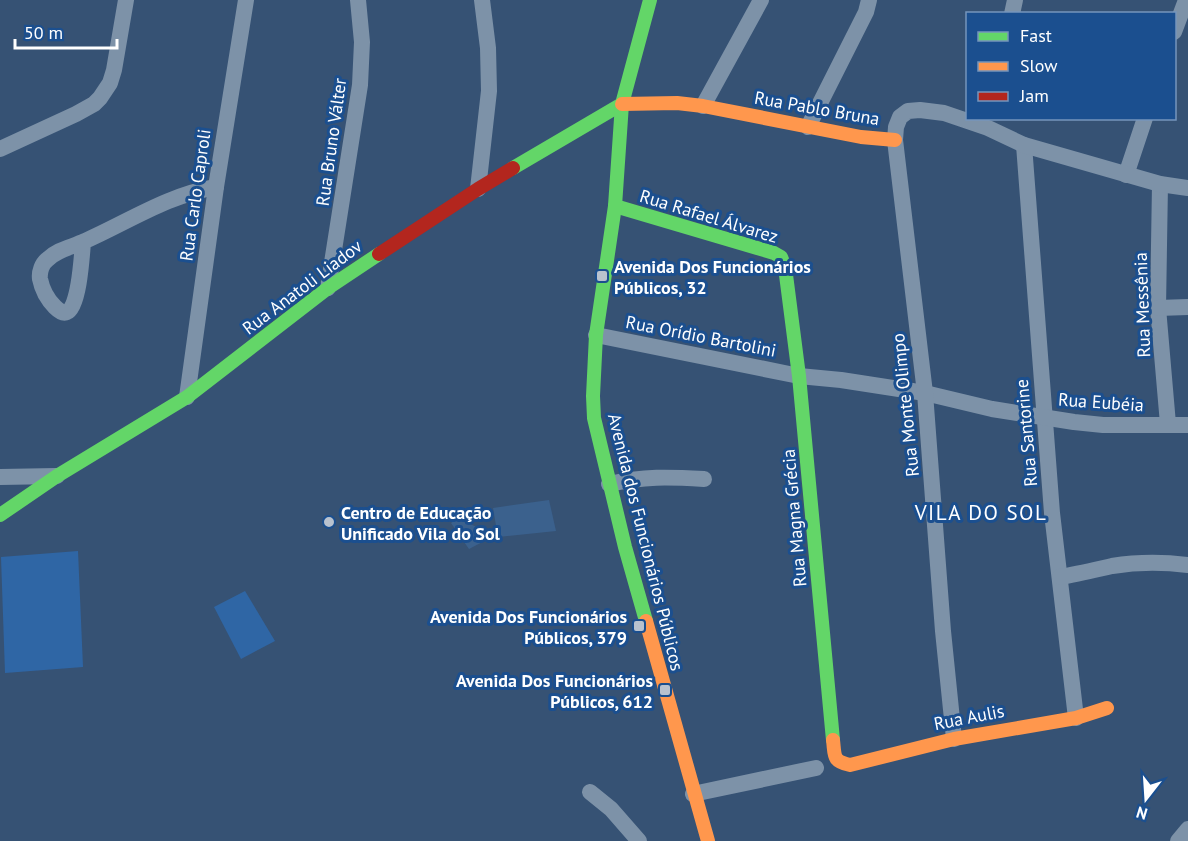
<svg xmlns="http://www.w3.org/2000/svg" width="1188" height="841" viewBox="0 0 1188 841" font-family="'PT Sans',sans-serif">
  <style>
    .green { fill: #2f66a5 }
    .water { fill: #3b618d }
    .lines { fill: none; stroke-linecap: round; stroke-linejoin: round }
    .street { stroke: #7d92a8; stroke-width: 16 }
    .fast { stroke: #63d668; stroke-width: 14 }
    .slow { stroke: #ff974d; stroke-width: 14 }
    .jam { stroke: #b3261e; stroke-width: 14 }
    .poi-dot { fill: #b9c2ce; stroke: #1b4f8f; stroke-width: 2 }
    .labels { text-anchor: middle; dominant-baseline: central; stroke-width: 6; stroke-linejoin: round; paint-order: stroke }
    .street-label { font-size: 18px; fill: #fff; stroke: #1b4f8f }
    .poi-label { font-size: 18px; font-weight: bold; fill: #fff; stroke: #1b4f8f; text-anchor: start }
    .quarter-label { font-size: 21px; letter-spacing: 1.5px; fill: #fff; stroke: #1b4f8f }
  </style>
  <rect width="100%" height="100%" fill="#365274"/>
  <!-- green -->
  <g class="green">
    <path d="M78,551l5,116 -78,6 -4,-116z"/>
    <path d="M245,591l30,50 -34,18 -27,-52z"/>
  </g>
  <!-- water -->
  <g class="water">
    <path d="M549,500l7,31 -58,6 -5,-29z"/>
    <path d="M461,517c8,7 13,10 23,11l6,10 -21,11 -18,-26z"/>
  </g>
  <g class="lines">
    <!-- street -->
    <g class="street">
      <path d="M1012,14l3,-14"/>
      <path d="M1174,32l12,-32"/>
      <path d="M703,106l58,-106"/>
      <path d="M808,127l58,-115 3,-12"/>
      <path d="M1024,145l28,368 24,205"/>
      <path d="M0,149l76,-35 18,-10 6,-6 10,-15 4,-13 12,-70"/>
      <path d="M1126,175l19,-57"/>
      <path d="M1160,184l-2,124 10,116"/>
      <path d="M478,189l11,-98 -1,-43 -6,-48"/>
      <path d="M83,242c-1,12 -4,66 -16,70 -4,2 -9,-2 -12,-5 -7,-7 -13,-18 -15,-28 -1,-7 2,-16 8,-20 10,-10 25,-12 37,-18 43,-19 83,-46 131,-54"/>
      <path d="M328,288l32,-203 2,-43 -4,-42"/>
      <path d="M1158,308l30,-1"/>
      <path d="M596,335l203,41 42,4 84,13 67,16 82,13 29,3h85"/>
      <path d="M187,397l29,-210 30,-187"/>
      <path d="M0,477l57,-1"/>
      <path d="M609,484c35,-8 60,-7 95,-5"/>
      <path d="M1060,577c17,-3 34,-7 52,-11 25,-4 51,-4 76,-1"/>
      <path d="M954,739l-11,-108 -18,-238 -30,-253 1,-13 4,-10 8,-6 12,-1 24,3 44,15 36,17 136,39 28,4"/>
      <path d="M590,792l21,17 28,32"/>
      <path d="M693,794l123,-26"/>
      <path d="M1178,841l10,-12"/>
    </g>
    <!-- fast -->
    <g class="fast">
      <path d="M513,168l109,-64"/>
      <path d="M615,206l159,47 7,4 4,10 14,109 34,364"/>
      <path d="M0,515l57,-39 130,-79 141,-109 51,-34"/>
      <path d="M646,621l-21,-74 -31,-129 -1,-22 3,-61 19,-129 7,-102 28,-104"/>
    </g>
    <!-- slow -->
    <g class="slow">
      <path d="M622,104l55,-1 26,3 158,31 34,3"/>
      <path d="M646,621l62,220"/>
      <path d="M833,740c2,16 -1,21 17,25l104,-26 122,-21 31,-10"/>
    </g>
    <!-- jam -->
    <path class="jam" d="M379,254l99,-65 35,-21"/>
  </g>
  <!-- markers -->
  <g class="poi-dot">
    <rect x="596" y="270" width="12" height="12" rx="3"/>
    <circle cx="329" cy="522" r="6"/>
    <rect x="633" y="620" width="12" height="12" rx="3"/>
    <rect x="659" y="684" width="12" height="12" rx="3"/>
  </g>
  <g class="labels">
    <!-- street labels -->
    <g class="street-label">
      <text transform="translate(817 108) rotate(10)">Rua Pablo Bruna</text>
      <text transform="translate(331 142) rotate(-82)">Rua Bruno Válter</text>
      <text transform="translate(195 195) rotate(-82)">Rua Carlo Caproli</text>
      <text transform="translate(709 216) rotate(17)">Rua Rafael Álvarez</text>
      <text transform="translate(302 287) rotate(-37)">Rua Anatoli Liadov</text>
      <text transform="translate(1142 305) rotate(-92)">Rua Messênia</text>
      <text transform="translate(701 336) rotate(11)">Rua Orídio Bartolini</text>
      <text transform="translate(1101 402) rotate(4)">Rua Eubéia</text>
      <text transform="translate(905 405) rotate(-96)">Rua Monte Olimpo</text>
      <text transform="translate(1026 433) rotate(-95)">Rua Santorine</text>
      <text transform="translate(794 518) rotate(-95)">Rua Magna Grécia</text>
      <text transform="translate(646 542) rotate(76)">Avenida dos Funcionários Públicos</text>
      <text transform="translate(969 717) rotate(-11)">Rua Aulis</text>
    </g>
    <!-- poi labels -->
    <g class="poi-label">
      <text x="614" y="266">Avenida Dos Funcionários<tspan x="614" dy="21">Públicos, 32</tspan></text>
      <text x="341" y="512">Centro de Educação<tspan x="341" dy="21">Unificado Vila do Sol</tspan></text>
      <text x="627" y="616" text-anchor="end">Avenida Dos Funcionários<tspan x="627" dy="21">Públicos, 379</tspan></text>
      <text x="653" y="680" text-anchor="end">Avenida Dos Funcionários<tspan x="653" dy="21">Públicos, 612</tspan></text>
    </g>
    <!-- quarter labels -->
    <g class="quarter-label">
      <text x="981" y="512">VILA DO SOL</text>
    </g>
  </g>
  <!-- legend -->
  <rect x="966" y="12" width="210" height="108" fill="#1b4f8f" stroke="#7695bc" stroke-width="1.5"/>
  <rect x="978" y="32" width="30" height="9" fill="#63d668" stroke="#7695bc" stroke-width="1.5"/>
  <text x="1020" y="42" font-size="18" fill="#ffffff">Fast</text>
  <rect x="978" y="62" width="30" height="9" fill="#ff974d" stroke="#7695bc" stroke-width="1.5"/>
  <text x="1020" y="72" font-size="18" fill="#ffffff">Slow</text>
  <rect x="978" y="92" width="30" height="9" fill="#b3261e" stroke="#7695bc" stroke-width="1.5"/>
  <text x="1020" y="102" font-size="18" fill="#ffffff">Jam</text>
  <!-- north arrow -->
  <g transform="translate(1146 799) rotate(197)" stroke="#1b4f8f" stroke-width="4.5" paint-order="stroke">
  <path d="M0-4.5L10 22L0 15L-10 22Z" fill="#ffffff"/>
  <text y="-9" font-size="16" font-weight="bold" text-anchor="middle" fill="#ffffff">N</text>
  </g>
  <!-- scale -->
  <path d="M15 39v9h102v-9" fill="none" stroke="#ffffff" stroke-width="3"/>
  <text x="24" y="39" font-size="18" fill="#ffffff" stroke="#1b4f8f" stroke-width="4.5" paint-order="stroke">50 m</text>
</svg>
